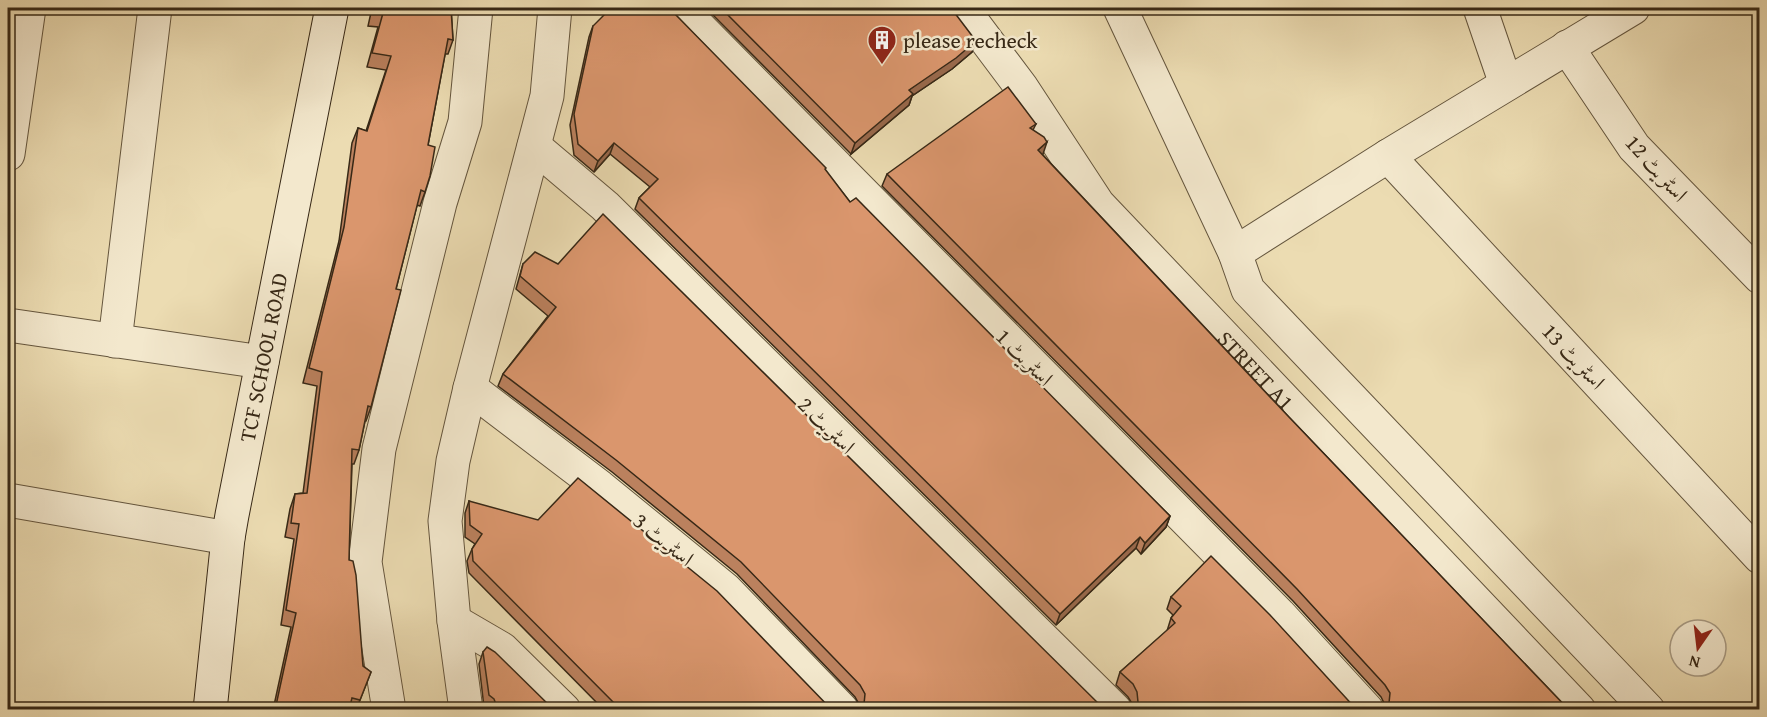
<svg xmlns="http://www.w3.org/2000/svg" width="1767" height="717" viewBox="0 0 1767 717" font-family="'Gentium Book Plus',Amiri,serif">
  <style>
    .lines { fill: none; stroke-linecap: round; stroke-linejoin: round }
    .street-casing { stroke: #64553d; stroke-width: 35 }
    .secondary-casing { stroke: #372816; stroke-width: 35 }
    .street { stroke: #f3e8cd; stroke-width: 33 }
    .secondary { stroke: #f3e8cd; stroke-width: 33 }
    .wall { fill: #bb815e; stroke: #372816; stroke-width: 1.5 }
    .shaded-wall { fill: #99694c; stroke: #372816; stroke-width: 1.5 }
    .building { fill: #da966d; stroke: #372816; stroke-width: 1.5 }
    .labels { text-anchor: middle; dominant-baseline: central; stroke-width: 5; stroke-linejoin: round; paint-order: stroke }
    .poi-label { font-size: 22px; fill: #372816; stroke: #f3e8cd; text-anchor: start }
    .street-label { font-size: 22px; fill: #372816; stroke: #f3e8cd }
  </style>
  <rect width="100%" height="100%" fill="#ecdcb2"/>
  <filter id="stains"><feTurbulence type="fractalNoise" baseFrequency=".00333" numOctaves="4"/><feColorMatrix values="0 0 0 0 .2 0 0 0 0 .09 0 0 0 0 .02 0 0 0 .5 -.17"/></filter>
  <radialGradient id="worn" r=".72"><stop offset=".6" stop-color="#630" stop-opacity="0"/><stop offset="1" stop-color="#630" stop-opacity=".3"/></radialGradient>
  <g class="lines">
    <!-- street casing -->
    <g class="street-casing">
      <g id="street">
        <path d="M680,8l599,606 88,96"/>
        <path id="s1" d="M962,8l60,80 76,116 481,506"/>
        <path d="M1120,8l115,245 13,37 400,420"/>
        <path d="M1480,8l26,76"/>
        <path d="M1567,47l67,100 126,130"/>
        <path d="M534,146l71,60 510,504"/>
        <path d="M8,154l21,-146"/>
        <path d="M1388,156l372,401"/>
        <path d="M1235,253l153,-97 245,-148"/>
        <path d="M8,325l254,37"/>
        <path d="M115,341l40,-333"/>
        <path d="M470,388l130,99 125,102 117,121"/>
        <path d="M8,500l220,38"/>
        <path d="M454,621l48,28 62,61"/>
        <path d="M389,710l-24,-148 14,-113 61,-246 25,-81 11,-114"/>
        <path d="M466,710l-12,-89 -9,-100 8,-60 17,-73 77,-292 8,-88"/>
      </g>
    </g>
    <!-- secondary casing -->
    <g class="secondary-casing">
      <g id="secondary">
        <path id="s2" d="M210,710l18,-172 4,-23 100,-507"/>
      </g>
    </g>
    <!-- street -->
    <use href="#street" class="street"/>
    <!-- secondary -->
    <use href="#secondary" class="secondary"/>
  </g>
  <!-- wall -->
  <g class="wall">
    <path d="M372,8h79l2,32 -5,14h-3l-17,91 -3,47 -5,14 -3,-1 -21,84 -25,118 -5,14h-1l-6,29 -5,14h-2l-3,96 14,106 8,6 -15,38h-83l18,-83 -10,-2 13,-86 -9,-2 5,-28 5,-15 8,-1 14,-107 -14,-3 36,-142 13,-98 6,-15 8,3 20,-61 -19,-3 11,-40 -10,-1z"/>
    <path d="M706,8h245l21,44 -20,17 -40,27 -3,9 -58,49z"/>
    <path d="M671,10l154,160 25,32 320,314 -4,11 -25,27 -5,-6 -80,77 -421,-416 4,-11 11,-11 -40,-33 -16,18 -20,-17 -4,-30 19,-88 4,-11z"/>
    <path d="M1036,124l-3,6 9,24 245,261 282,295h-184v-5l-4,-8 -88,-96 -411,-415 5,-12z"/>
    <path d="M523,264l582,446h-245v-4l-5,-9 -118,-123 -125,-102 -114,-86 5,-12 45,-58 -32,-27z"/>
    <path d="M469,501l363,209h-228l-135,-137 -2,-12 5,-12 3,-5 -10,-7v-24z"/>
    <path d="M1171,597l186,113h-224v-5l-5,-8 -12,-12 4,-13 47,-41 4,-13 2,-3 -6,-6z"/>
    <path d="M483,652l71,58h-67l-3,-3 -5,-43z"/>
  </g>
  <!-- shaded-wall -->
  <g class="shaded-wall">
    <path d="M976,41l-4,11 -20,17 -40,27 -3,9 -58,49 4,-11 54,-53z"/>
    <path d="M1047,142l-4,12 -9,8 4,-12z"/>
    <path d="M614,143l-4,11 -16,18 4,-11z"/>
    <path d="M1170,516l-4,11 -25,27 4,-11z"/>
    <path d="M1140,537l-4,11 -80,77 4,-11z"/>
  </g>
  <!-- building -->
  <g class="building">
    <path d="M374,8h77l2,32 -5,-1 -20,106 7,2 -5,29 -5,16 -4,-2 -25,99 5,1 -30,117 -3,-1 -9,44 -7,-1 -3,111 4,1 3,14 7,91 8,6 -11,28 -8,-2 -3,12h-74l21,-97 -10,-3 13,-86 -8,-1 4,-29 12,-1 15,-121 -13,-4 35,-141 14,-99 9,3 24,-75 -19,-3 11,-40 -9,-2z"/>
    <path d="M611,8h58l2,2 155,158 -1,1 25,33 6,-4 314,318 -25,27 -5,-6 -80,77 -421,-416 19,-19 -44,-36 -16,18 -20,-17 -4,-30 19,-88z"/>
    <path d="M721,8h230l25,33 -20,17 -47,32 4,4 -58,49z"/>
    <path d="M1008,87l28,37 -6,4 14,9 3,5 -9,8 249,265 282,295h-184l4,-7 1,-10 -5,-8 -88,-96 -410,-415z"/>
    <path d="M603,214l502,496h-244l3,-6 1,-10 -5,-9 -119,-123 -125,-102 -113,-86 53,-67 -36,-31 3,-12 12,-12 23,12z"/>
    <path d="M578,478l139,113 115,119h-211l-148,-149 -1,-12 10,-15 -12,-9 -1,-24 69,19z"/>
    <path d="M1211,556l59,59 87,95h-223l4,-8 -1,-10 -4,-8 -13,-12 55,-49 -4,-5 10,-12 -10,-9z"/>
    <path d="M487,647l8,5 59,58h-56l-4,-11 -5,-4 -6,-43z"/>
  </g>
  <!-- icons -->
  <defs>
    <g id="building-pin" transform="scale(1.5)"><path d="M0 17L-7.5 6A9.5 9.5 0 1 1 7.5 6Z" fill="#8f2418" stroke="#f3e8cd"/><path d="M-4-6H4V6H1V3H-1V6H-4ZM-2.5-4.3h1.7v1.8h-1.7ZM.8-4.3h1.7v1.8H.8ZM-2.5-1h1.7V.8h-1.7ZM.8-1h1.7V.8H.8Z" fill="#fff"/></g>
  </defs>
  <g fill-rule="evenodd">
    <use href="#building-pin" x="882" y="40"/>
  </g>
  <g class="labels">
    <!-- poi labels -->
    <g class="poi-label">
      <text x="903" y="40">please recheck</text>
    </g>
    <!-- street labels -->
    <g class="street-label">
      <text transform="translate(1657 168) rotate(48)">اسٹریٹ 12</text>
      <text transform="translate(1574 356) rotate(47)">اسٹریٹ 13</text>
      <text stroke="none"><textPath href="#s2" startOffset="357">TCF SCHOOL ROAD</textPath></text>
      <text transform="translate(1025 357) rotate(45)">اسٹریٹ 1</text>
      <text stroke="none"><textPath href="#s1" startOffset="468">STREET A1</textPath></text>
      <text transform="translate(827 425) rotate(45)">اسٹریٹ 2</text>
      <text transform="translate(664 539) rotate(39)">اسٹریٹ 3</text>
    </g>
  </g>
  <!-- margin -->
  <rect width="1767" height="717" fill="none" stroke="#ecdcb2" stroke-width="30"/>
  <rect x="9" y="9" width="1749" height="699" fill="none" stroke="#372816" stroke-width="3"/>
  <rect x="15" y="15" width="1737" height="687" fill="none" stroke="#372816" stroke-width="1.5"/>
  <!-- north arrow -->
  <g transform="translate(1698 648) rotate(194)"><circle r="28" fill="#f3e8cd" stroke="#a89b84" stroke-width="1.5"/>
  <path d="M0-4.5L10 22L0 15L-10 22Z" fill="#8f2418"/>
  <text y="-9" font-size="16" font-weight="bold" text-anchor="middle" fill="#372816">N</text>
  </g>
  <rect width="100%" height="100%" filter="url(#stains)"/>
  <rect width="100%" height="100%" fill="url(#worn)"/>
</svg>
